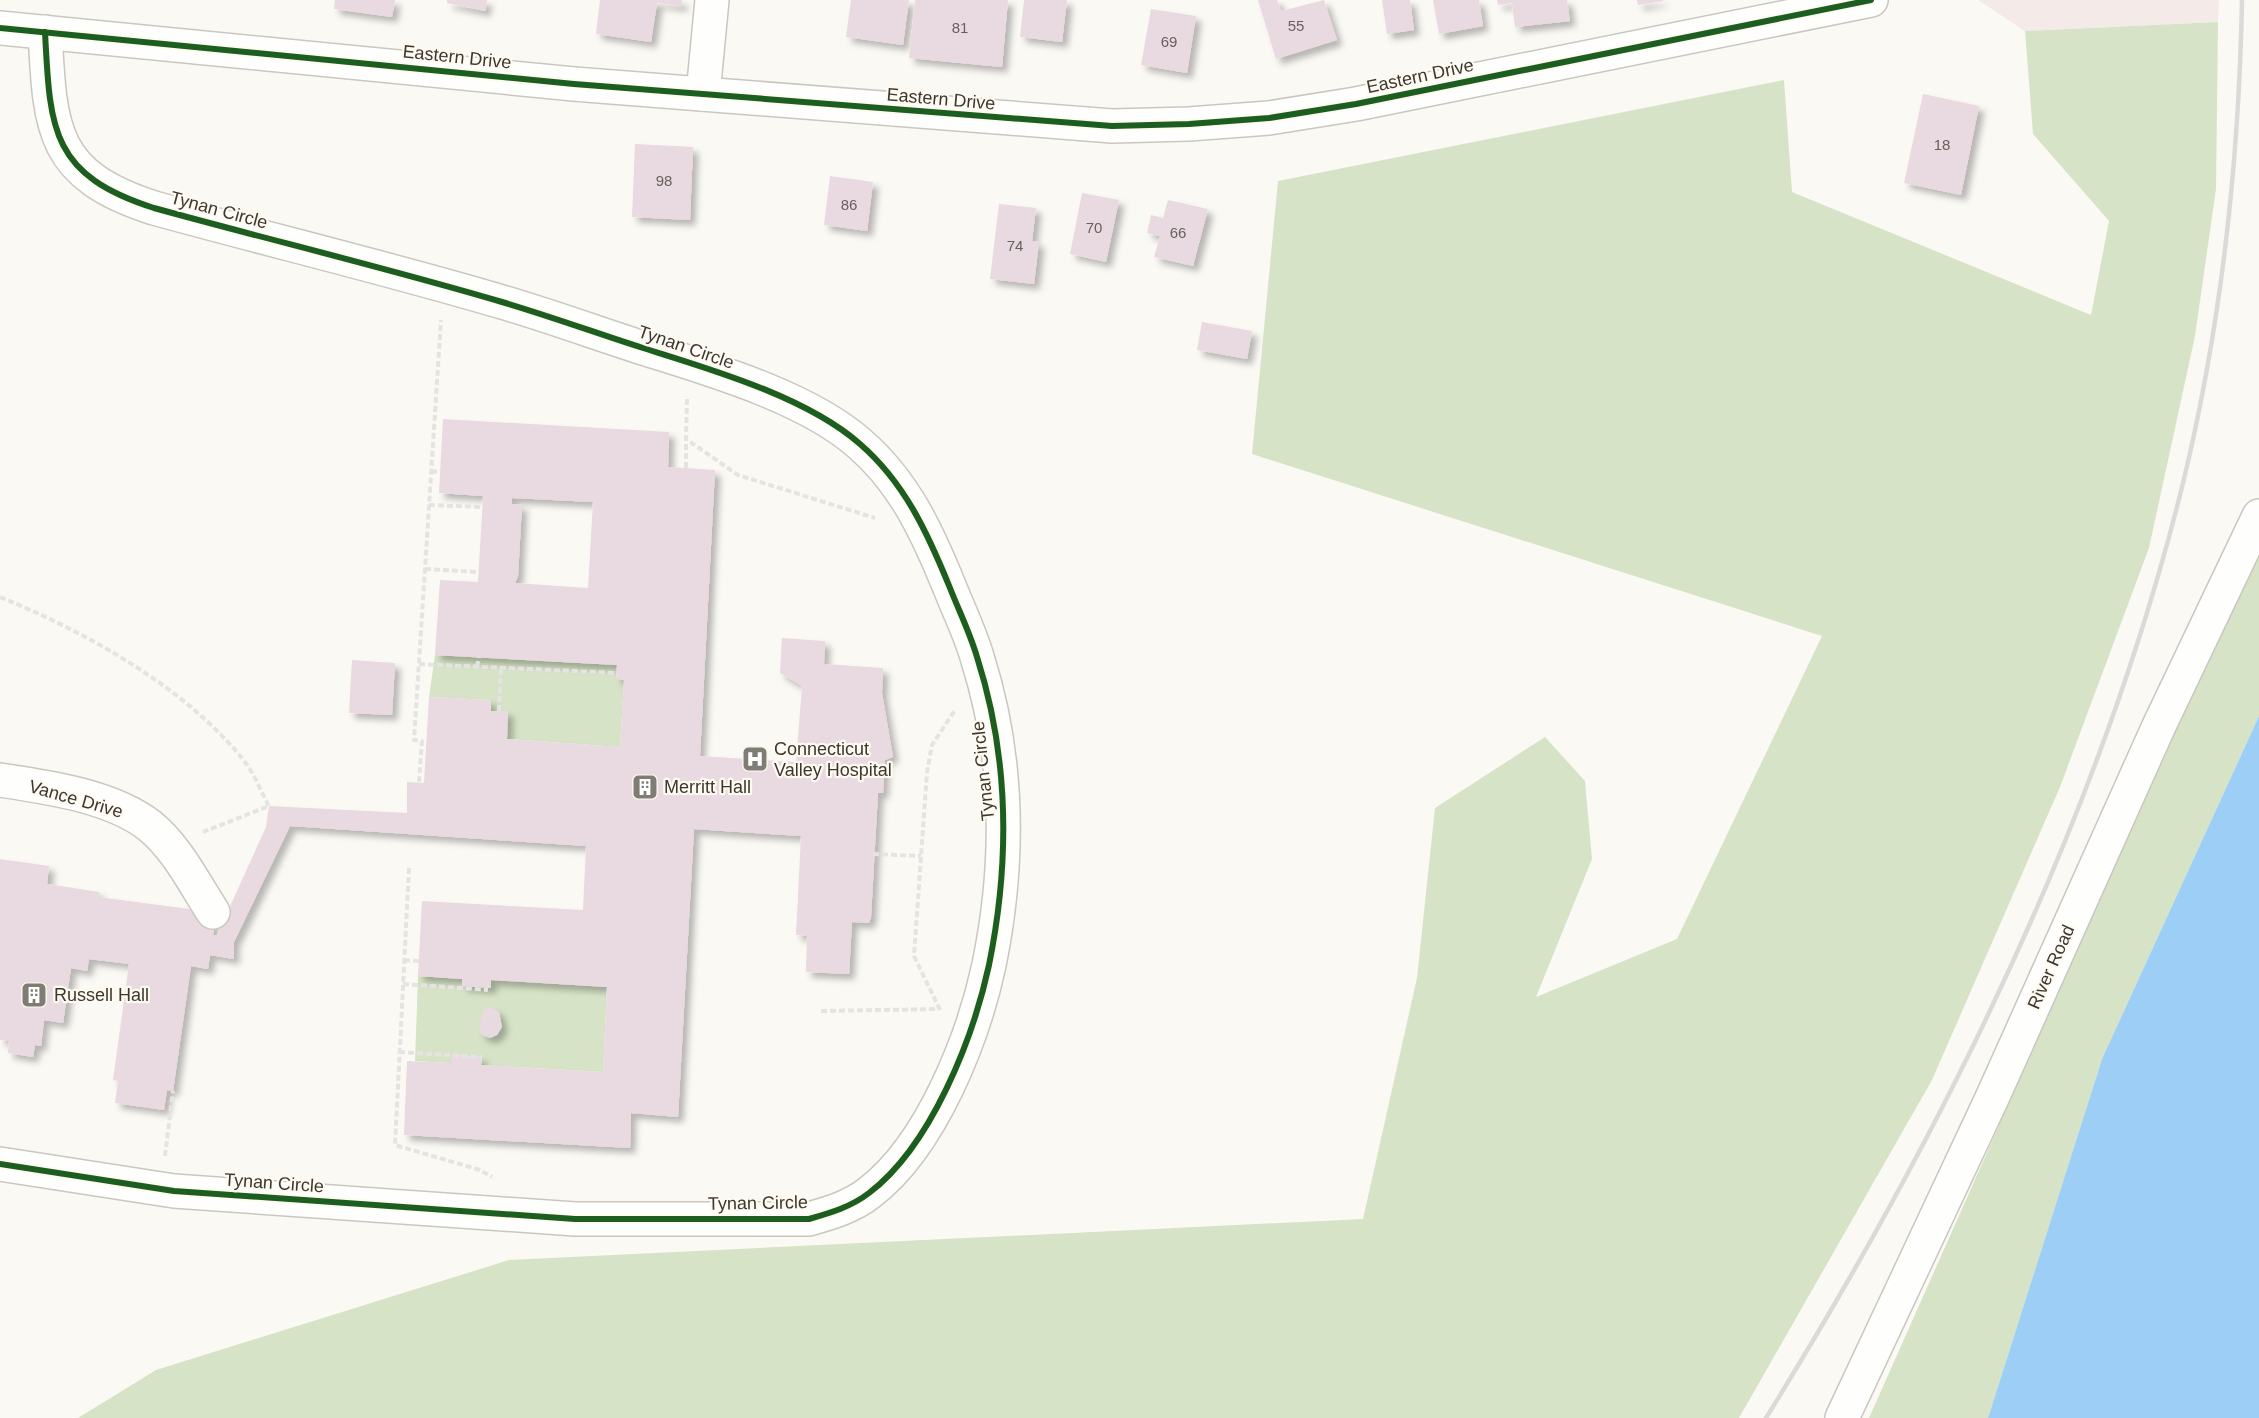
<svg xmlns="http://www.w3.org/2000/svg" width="2259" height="1418" viewBox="0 0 2259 1418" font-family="Helvetica,sans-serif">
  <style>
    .industrial { fill: #f4ebe9 }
    .green { fill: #d6e3c6 }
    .water { fill: #9ccef6 }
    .building { fill: #e9dae1; fill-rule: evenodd; filter: url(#shadow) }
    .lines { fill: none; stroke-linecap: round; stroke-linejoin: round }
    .minor-casing { stroke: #cac7c0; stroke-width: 36 }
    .path { stroke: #e5e4e2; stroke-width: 4; stroke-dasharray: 6 3; stroke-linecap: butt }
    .minor { stroke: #fefefd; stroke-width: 33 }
    .rail { stroke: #dadad8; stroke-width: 4.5 }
    .cycleway-casing { stroke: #fefaf1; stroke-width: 10 }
    .cycleway { stroke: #1b5e20; stroke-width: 6 }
    .labels { text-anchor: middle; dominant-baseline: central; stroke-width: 4.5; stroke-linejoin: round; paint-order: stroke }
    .number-label { font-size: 15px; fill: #67605c }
    .street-label { font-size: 18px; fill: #3c382f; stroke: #fefaf1 }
    .poi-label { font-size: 18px; fill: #3c382f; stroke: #fefaf1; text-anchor: start }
  </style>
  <defs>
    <filter id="shadow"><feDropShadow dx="5.5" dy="5.5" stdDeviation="3" flood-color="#0004"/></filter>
  </defs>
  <rect width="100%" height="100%" fill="#fbf9f4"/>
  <!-- industrial -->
  <path class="industrial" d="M1978,0h241l-1,22 -193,9z"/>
  <!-- green -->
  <g class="green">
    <path d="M2218,22l-2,167 -21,147 -46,212 -89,239 -128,293 -193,338h-1661l78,-48 353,-110 854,-41 54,-241 18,-170 110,-71 40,44 7,78 -56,138 141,-58 145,-303 -570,-182 26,-273 506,-101 8,112 299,123 18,-94 -76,-87 -8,-103z"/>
    <path d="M2259,541v175l-157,343 -114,359h-119z"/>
    <path d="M435,655l182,10 -1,13 8,2 -4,67 -113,-8 1,-27 -17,-1v-11l-62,-3z"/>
    <path d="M418,976l44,3v7l28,2 1,-8 116,7 -4,85 -122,-7 1,-8 -30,-2 -1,8 -36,-2z"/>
  </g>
  <!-- water -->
  <path class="water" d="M2259,716v702h-271l114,-359z"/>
  <!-- building -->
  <g class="building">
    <path d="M335,0h60l-3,17 -58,-8z"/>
    <path d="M447,0h40l-2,11 -38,-8z"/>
    <path d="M600,0h82v6l-25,-3 -6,39 -55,-8z"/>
    <path d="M851,0h58l-6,45 -57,-8z"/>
    <path d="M915,0h93l-6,67 -93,-9z"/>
    <path d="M1024,0h43l-5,42 -42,-5z"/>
    <path d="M1258,0h19l4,11 43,-11 13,40 -61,19z"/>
    <path d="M1382,0h28l4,30 -27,4z"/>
    <path d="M1433,0h46l4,26 -44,8z"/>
    <path d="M1497,0h70l3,21 -55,6 -3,-24 -14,2z"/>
    <path d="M1637,0h26v1l-25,4z"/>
    <path d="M1151,9l45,7 -9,57 -46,-8z"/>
    <path d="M1923,94l56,12 -18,89 -57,-12z"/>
    <path d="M635,144l58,3 -3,73 -58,-3z"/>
    <path d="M830,176l43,6 -6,49 -43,-6z"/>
    <path d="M1082,193l37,7 -13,62 -36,-8z"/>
    <path d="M1168,200l40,9 -15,57 -39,-9 6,-21 -13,-3 4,-18 12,3z"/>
    <path d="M999,204l37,4 -4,33 7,1 -5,42 -44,-5z"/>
    <path d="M1202,322l50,9 -5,28 -50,-9z"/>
    <path d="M443,419l226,13 -1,35 47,3 -15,286 96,6 6,-76 -22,-13 2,-35 43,3 -1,23 59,4 -1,25 11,64 -8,3 -2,33h-5l-7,124 -2,6 -17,-1 -3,52 -43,-2 1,-36 -11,-1 5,-99 -107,-7 -16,288 -47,-4 -1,35 -226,-13 3,-74 44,2v-8l31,2 -1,8 122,7 4,-85 -116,-7v8l-29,-2v-7l-44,-3 4,-75 161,9 3,-64 -296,-20 -56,116v17l-24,-4 -2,14 -17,-3 -18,125 -6,-1 -3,20 -49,-7 3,-22 -5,-1 16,-116 -40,-5 -2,12 -16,-3 -8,55 -19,-3 -3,26 -6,-1 -2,12 -25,-4 1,-12 -9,-1v-181l49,7 -2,18 52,8 -1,5 99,13 -1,9 19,3 -2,13h4l49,-108 3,-21 138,7v-31l17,1 5,-86 62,3v11h17l-1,28 113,8 4,-67 -8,-1 1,-14 -182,-10 5,-75 38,2 5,-86 -44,-3zM512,498l81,4 -5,86 -73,-5 3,-7 4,-71 -10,-1z"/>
    <path d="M352,660l43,3 -3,52 -43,-2z"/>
    <path d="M490,1007l9,5 3,15 -5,8 -7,3 -8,-3 -3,-7 4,-18z"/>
  </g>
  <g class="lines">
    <!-- minor casing -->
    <g class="minor-casing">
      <g id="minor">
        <path d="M0,28l574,56 538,42 77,-2 80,-6 87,-14 515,-104"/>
        <path d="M703,94l9,-94"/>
        <path d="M0,780c47,7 112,16 150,46 27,22 44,57 63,86"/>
        <path d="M0,1164l174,27 401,28h234c21,-6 42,-12 60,-26 62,-47 104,-154 120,-228 21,-103 20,-208 -12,-308 -7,-24 -18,-46 -27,-69 -22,-54 -45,-105 -90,-144 -53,-47 -150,-75 -217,-96 -47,-15 -93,-32 -141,-46 -115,-34 -232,-62 -348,-94 -103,-33 -104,-78 -109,-176"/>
        <path d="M1842,1418l151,-322 165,-368 101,-212"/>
      </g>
    </g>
    <!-- path -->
    <g class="path">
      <path d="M687,399l-1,40 52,36 137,43"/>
      <path d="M686,468v-28"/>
      <path d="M431,472l9,-1"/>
      <path d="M429,505l53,2"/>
      <path d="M425,569l53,3"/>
      <path d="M0,597c86,35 187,91 245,165 10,13 16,30 24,44l-66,26"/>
      <path d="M419,664l197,9"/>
      <path d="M477,667l2,-10"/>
      <path d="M499,711l2,-43"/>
      <path d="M419,782l3,-41 -8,-1 27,-420"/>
      <path d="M873,854l48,2"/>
      <path d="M409,868l-14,277 85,25 12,7"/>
      <path d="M404,960l15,1"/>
      <path d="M403,984l85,6"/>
      <path d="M940,1010l-26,-54 13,-184 5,-27 23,-35"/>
      <path d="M821,1011l118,-2"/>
      <path d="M399,1052l83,5"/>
      <path d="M165,1156l8,-65"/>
    </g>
    <!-- minor -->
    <use href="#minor" class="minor"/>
    <!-- rail -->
    <path class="rail" d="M1766,1418c178,-287 336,-606 417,-935 38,-157 56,-321 59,-483"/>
    <!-- cycleway casing -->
    <g class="cycleway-casing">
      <g id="cycleway">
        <path d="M0,28l574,56 538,42 77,-2 80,-6 87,-14 515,-104"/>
        <path d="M0,1164l174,27 401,28h234c21,-6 42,-12 60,-26 62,-47 104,-154 120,-228 21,-103 20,-208 -12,-308 -7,-24 -18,-46 -27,-69 -22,-54 -45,-105 -90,-144 -53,-47 -150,-75 -217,-96 -47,-15 -93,-32 -141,-46 -115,-34 -232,-62 -348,-94 -103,-33 -104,-78 -109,-176"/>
      </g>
    </g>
    <!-- cycleway -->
    <use href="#cycleway" class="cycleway"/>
  </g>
  <!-- icons -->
  <defs>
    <g id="hospital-square" transform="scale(1.35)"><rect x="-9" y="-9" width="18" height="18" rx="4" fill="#7f7c74" stroke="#fefaf1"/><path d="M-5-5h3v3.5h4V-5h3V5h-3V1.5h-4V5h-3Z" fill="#fff"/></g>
    <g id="building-square" transform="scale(1.35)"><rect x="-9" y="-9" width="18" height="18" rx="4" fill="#7f7c74" stroke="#fefaf1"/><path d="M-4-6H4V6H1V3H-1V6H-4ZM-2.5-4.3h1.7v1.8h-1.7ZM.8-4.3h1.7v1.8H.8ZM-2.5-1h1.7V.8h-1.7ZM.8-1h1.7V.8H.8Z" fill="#fff"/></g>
  </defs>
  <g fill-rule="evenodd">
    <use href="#hospital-square" x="755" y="759"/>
    <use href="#building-square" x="645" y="787"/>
    <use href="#building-square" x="34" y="995"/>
  </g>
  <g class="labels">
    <!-- number labels -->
    <g class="number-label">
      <text x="1296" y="25">55</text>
      <text x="960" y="27">81</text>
      <text x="1169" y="41">69</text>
      <text x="1942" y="144">18</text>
      <text x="664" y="180">98</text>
      <text x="849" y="204">86</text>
      <text x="1094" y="227">70</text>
      <text x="1178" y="232">66</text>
      <text x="1015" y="245">74</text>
    </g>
    <!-- street labels -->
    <g class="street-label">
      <text transform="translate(457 57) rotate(6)">Eastern Drive</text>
      <text transform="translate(1420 76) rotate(-12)">Eastern Drive</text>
      <text transform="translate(941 99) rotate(5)">Eastern Drive</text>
      <text transform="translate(219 210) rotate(15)">Tynan Circle</text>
      <text transform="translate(686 347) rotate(19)">Tynan Circle</text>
      <text transform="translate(983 771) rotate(-96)">Tynan Circle</text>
      <text transform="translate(76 799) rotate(16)">Vance Drive</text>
      <text transform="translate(2051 967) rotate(-66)">River Road</text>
      <text transform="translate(274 1183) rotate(4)">Tynan Circle</text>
      <text transform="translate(758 1203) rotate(-1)">Tynan Circle</text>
    </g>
    <!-- poi labels -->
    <g class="poi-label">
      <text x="774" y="749">Connecticut<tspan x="774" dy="21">Valley Hospital</tspan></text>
      <text x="664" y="787">Merritt Hall</text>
      <text x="54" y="995">Russell Hall</text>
    </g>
  </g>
</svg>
